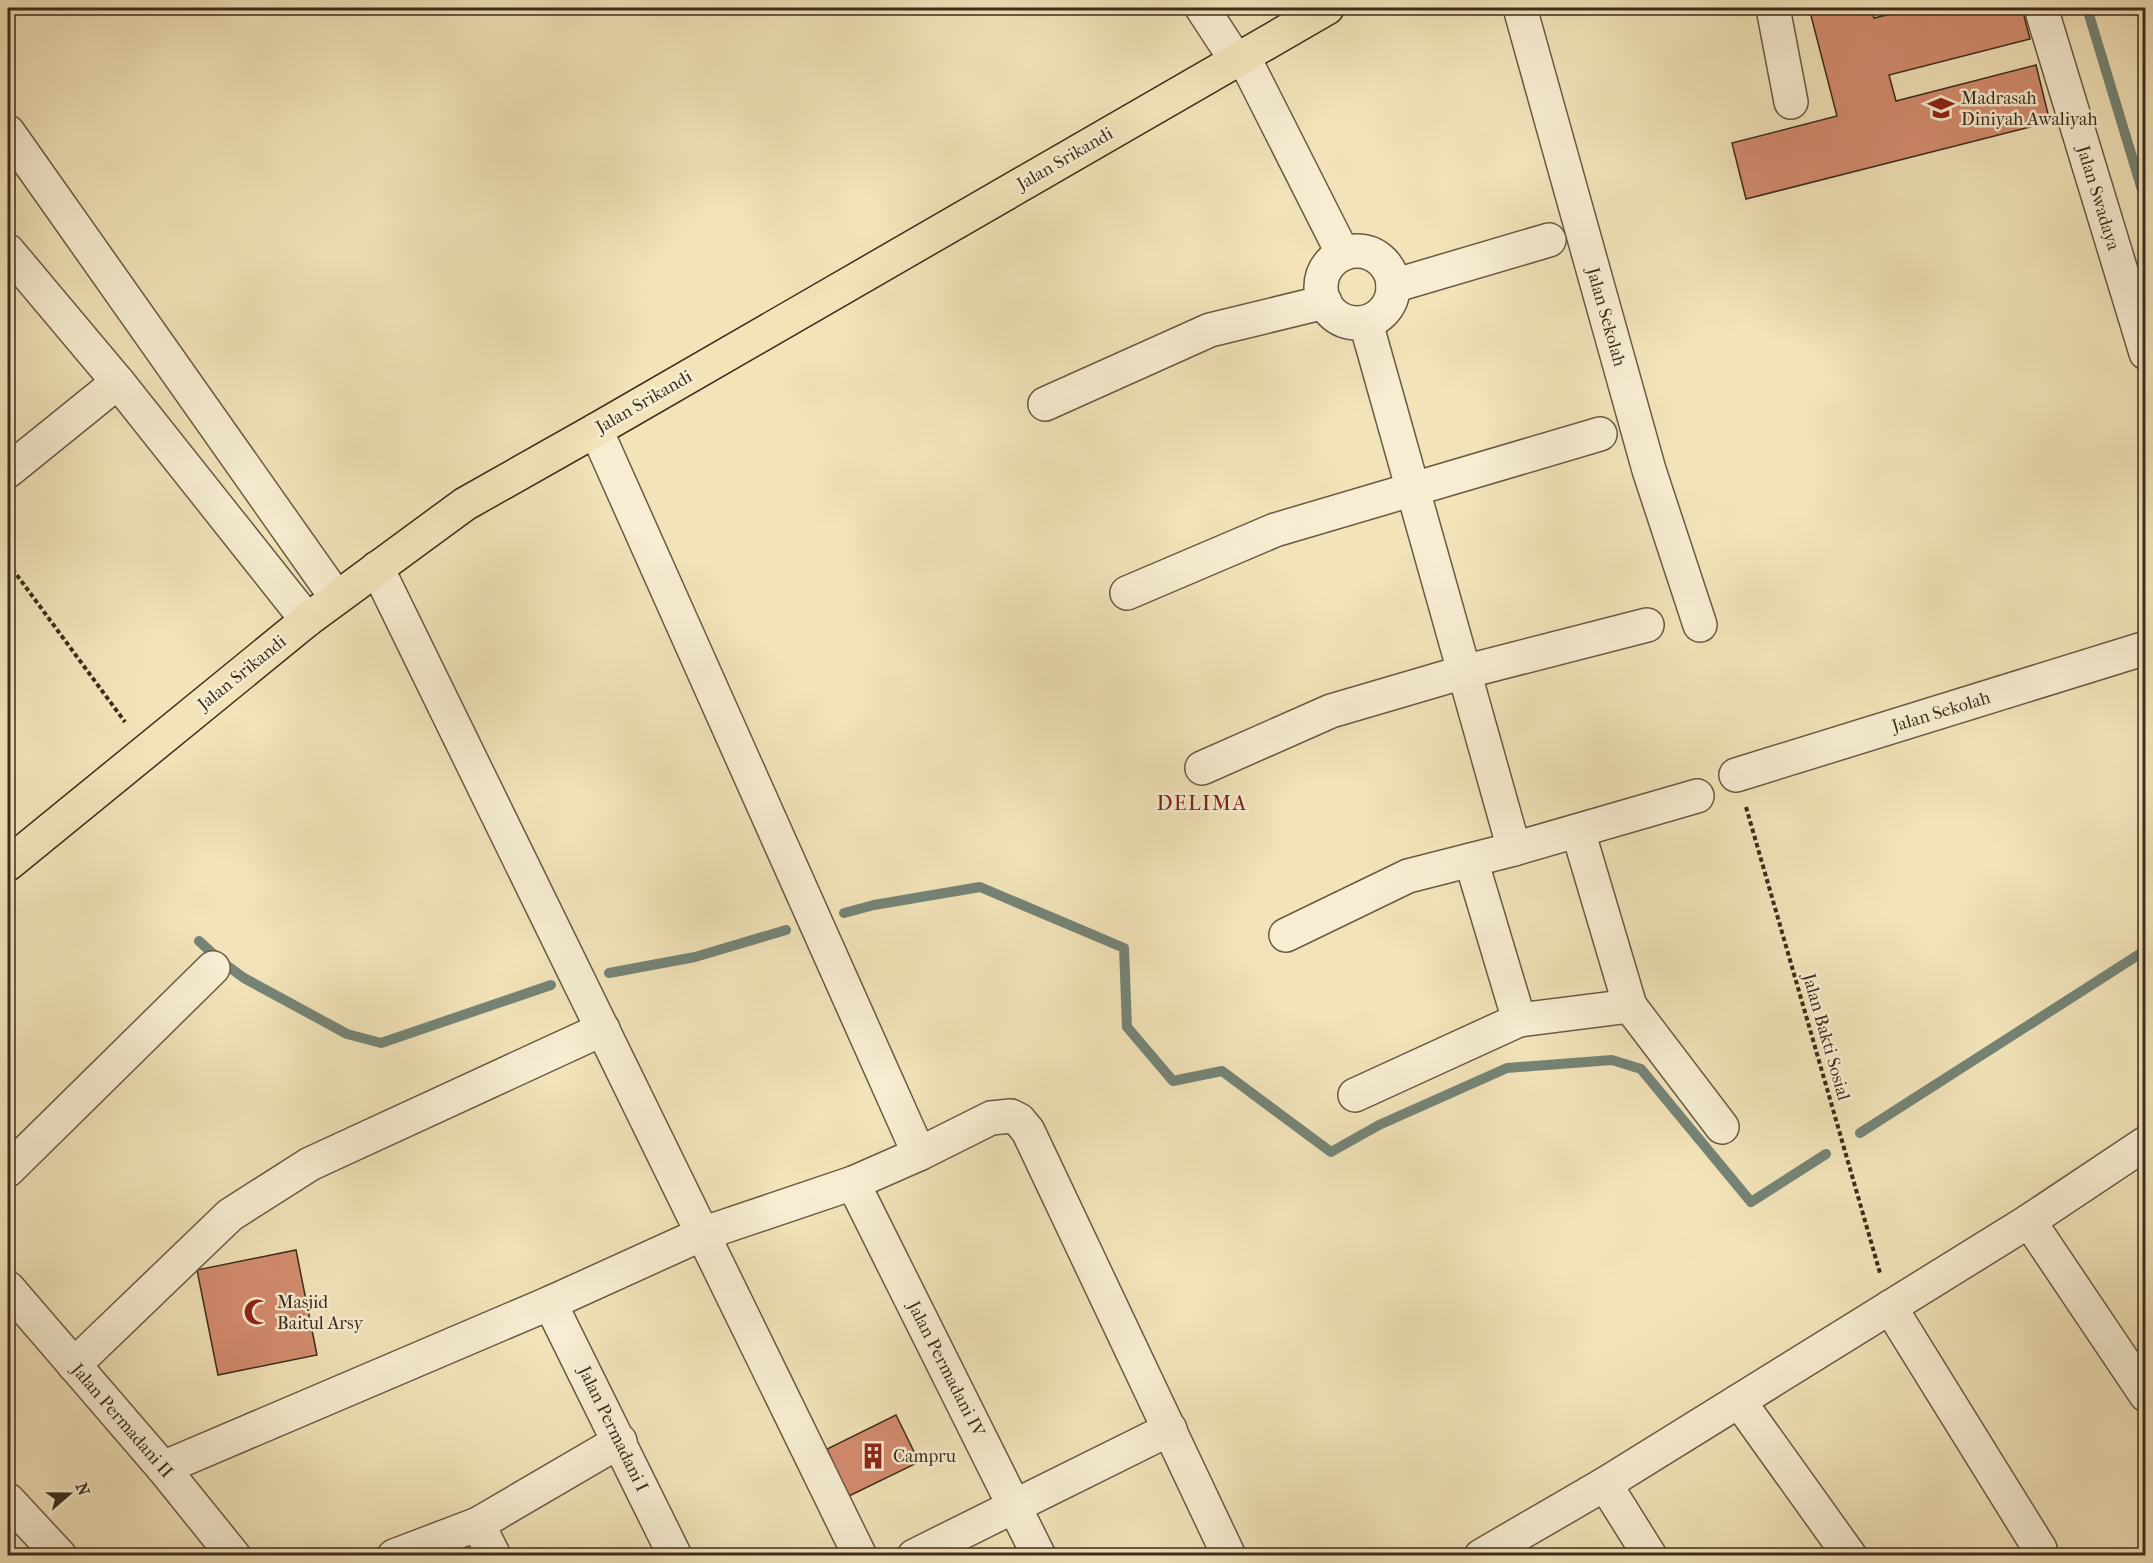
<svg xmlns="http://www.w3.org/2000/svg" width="2153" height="1563" viewBox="0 0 2153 1563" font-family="'IM FELL French Canon',serif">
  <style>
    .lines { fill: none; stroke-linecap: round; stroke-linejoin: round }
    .stream { stroke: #758476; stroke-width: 10 }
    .building { fill: #d48d70; stroke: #3c2c1c; stroke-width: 1.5 }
    .minor-casing { stroke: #6a5a43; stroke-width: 36 }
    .major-casing { stroke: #3c2c1c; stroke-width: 36 }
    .path { stroke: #3c2c1c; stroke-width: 4; stroke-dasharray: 4.5 3; stroke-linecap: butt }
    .minor { stroke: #f7edd2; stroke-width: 33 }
    .major { stroke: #f2e3b9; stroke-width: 33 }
    .labels { text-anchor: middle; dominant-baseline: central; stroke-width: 5; stroke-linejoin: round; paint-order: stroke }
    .poi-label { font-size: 18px; fill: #3c2c1c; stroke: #f7edd2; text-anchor: start }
    .street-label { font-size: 18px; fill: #3c2c1c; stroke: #f7edd2 }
    .quarter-label { font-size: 21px; letter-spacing: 1.5px; fill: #7a1f14; stroke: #f7edd2 }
  </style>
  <rect width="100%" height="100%" fill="#f2e3b9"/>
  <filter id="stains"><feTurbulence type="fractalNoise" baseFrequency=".00333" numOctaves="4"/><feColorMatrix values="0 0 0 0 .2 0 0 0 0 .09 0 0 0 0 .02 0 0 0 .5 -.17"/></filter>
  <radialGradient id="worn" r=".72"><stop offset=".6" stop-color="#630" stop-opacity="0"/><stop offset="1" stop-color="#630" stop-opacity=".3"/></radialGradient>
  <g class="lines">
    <!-- stream -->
    <g class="stream">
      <path d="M2087,8l59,195"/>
      <path d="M844,913l30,-8 106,-18 144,61 3,79 46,54 49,-10 109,81 48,-27 128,-57 105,-8 29,9 110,133 75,-48"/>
      <path d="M199,941l23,21 22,16 103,56 34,9 170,-58"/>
      <path d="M609,973l86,-16 91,-27"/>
      <path d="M1860,1133l286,-183"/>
      <path d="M2137,1556l9,-7"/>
    </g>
  </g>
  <!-- building -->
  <g class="building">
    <path d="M1809,8h62l3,10 41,-10h107l8,31 -141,36 7,26 140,-36 14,57 -304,77 -14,-56 105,-27z"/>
    <path d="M296,1250l21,105 -99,20 -21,-105z"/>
    <path d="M896,1415l23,47 -72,35 -20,-48z"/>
  </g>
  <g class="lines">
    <!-- minor casing -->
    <g class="minor-casing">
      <g id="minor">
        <path d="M1202,8l34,52"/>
        <path d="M1520,8l129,462 51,155"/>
        <path d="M1773,8l18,94"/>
        <path d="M2041,8l105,345"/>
        <path d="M1243,56l100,198"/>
        <path d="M8,132l328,465"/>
        <path d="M8,251l110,131 189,238"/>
        <circle cx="1357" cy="287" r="36"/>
        <path d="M1393,286l156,-46"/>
        <path d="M1366,323l148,526"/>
        <path d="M1045,404l165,-74 115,-28"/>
        <path d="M596,430l323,724"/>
        <path d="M8,471l110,-89"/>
        <path d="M377,568l483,988"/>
        <path d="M1127,593l148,-63 325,-96"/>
        <path d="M1202,768l129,-57 133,-39 183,-47"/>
        <path d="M1736,775l410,-127"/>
        <path d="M1578,831l52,175"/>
        <path d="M1471,860l48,160"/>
        <path d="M1286,935l122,-59 106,-27 183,-53"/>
        <path d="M1355,1095l164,-75 111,-14 92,121"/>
        <path d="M8,1170l205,-202"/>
        <path d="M853,1183l186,373"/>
        <path d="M2029,1221l117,174"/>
        <path d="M8,1288l155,180 71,88"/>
        <path d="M550,1303l125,253"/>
        <path d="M1890,1307l150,242"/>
        <path d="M74,1365l156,-150 80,-51 293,-135"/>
        <path d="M1739,1401l111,155"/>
        <path d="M163,1468l387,-165 152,-69 151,-51 66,-29 72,-36 20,-2 8,4 9,11 201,425"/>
        <path d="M1605,1484l45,72"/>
        <path d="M8,1500l52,56"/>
        <path d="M478,1524l142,-83"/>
        <path d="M394,1556l84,-32 16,32"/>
        <path d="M914,1556l256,-127"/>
        <path d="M1481,1556l124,-72 424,-263 117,-78"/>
      </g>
    </g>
    <!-- major casing -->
    <g class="major-casing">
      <path id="major" d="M8,864l299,-244 158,-116 131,-74 731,-422"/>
    </g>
    <!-- path -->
    <g class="path">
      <path d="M8,563l117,159"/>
      <path d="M1746,807l134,466"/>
    </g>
    <!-- minor -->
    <use href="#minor" class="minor"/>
    <!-- major -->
    <use href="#major" class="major"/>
  </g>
  <!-- icons -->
  <defs>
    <g id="school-bare" transform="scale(2.07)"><path d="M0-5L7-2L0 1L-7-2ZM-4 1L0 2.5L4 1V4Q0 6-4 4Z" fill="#8f2418" stroke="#f7edd2" stroke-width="2.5" paint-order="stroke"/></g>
    <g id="mosque-bare" transform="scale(2.07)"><path d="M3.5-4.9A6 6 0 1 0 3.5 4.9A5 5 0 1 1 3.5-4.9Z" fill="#8f2418" stroke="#f7edd2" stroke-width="2.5" paint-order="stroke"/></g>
    <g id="building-bare" transform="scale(2.07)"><path d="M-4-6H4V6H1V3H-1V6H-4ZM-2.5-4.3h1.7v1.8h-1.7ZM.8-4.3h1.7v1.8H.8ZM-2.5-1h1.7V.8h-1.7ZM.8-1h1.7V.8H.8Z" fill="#8f2418" stroke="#f7edd2" stroke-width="2.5" paint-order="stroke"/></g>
  </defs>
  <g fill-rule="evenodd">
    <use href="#school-bare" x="1941" y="108"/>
    <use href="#mosque-bare" x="257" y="1312"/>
    <use href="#building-bare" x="873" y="1456"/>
  </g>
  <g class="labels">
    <!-- poi labels -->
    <g class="poi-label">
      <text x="1961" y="98">Madrasah<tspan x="1961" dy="21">Diniyah Awaliyah</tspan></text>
      <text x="277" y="1302">Masjid<tspan x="277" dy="21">Baitul Arsy</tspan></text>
      <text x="893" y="1456">Campru</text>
    </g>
    <!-- street labels -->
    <g class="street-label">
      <text transform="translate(1065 159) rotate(-30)">Jalan Srikandi</text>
      <text transform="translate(2098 198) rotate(73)">Jalan Swadaya</text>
      <text transform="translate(1606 317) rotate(74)">Jalan Sekolah</text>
      <text transform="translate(644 402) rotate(-30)">Jalan Srikandi</text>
      <text transform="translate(242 673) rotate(-39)">Jalan Srikandi</text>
      <text transform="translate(1941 712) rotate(-17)">Jalan Sekolah</text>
      <text transform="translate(1826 1037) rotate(74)">Jalan Bakti Sosial</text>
      <text transform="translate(946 1369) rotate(63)">Jalan Permadani IV</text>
      <text transform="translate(122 1421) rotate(49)">Jalan Permadani II</text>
      <text transform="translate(613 1429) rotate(64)">Jalan Permadani I</text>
    </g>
    <!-- quarter labels -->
    <g class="quarter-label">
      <text x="1202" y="803">DELIMA</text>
    </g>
  </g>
  <!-- margin -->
  <rect width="2153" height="1563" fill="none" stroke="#f2e3b9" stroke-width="30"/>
  <rect x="9" y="9" width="2135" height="1545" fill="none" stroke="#3c2c1c" stroke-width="3"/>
  <rect x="15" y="15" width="2123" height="1533" fill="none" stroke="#3c2c1c" stroke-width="1.5"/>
  <!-- north arrow -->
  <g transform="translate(69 1494) rotate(70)" stroke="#f7edd2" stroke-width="4.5" paint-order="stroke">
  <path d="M0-4.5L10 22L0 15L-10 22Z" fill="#3c2c1c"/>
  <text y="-9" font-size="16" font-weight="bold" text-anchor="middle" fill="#3c2c1c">N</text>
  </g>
  <rect width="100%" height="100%" filter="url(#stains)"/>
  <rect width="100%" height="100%" fill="url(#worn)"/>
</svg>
